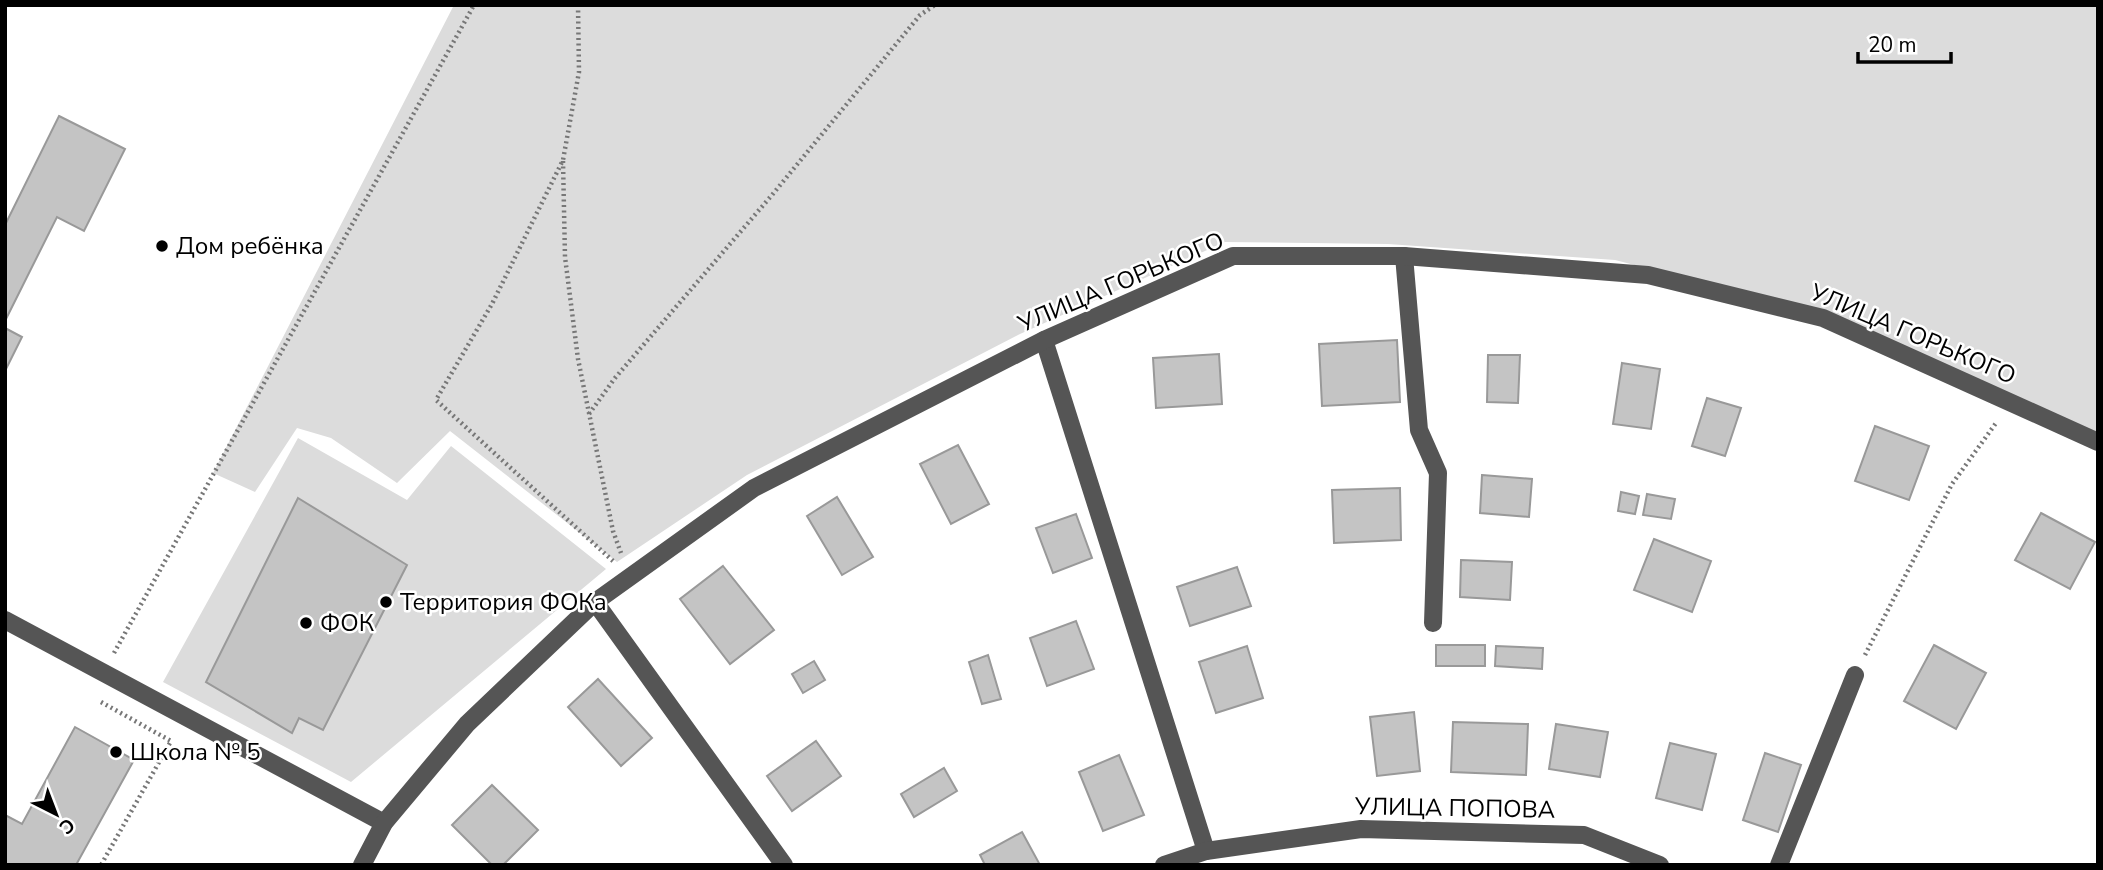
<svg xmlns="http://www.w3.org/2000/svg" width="2103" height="870" viewBox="0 0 2103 870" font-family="'Nunito Sans',sans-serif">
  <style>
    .green { fill: #dcdcdc }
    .building { fill: #c4c4c4; stroke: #999; stroke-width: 2 }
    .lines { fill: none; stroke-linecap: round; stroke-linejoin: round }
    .path { stroke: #777; stroke-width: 4.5; stroke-dasharray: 2 3.5; stroke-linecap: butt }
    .minor { stroke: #555; stroke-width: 18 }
    .poi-dot { fill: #000; stroke: #fff; stroke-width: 2.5 }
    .labels { text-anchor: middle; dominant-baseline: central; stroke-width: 5; stroke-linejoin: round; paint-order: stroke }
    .poi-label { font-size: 24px; fill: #000; stroke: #fff; text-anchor: start }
    .street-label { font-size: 24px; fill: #000; stroke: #fff }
  </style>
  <rect width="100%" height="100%" fill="#fff"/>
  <!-- green -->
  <g class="green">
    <path d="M454,5h1644v431l-283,-125 -200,-51 -227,-16 -163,-2 -205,92 -273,141 -130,87 -167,-131 -53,52 -66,-45 -34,-10 -42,64 -42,-19z"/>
    <path d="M298,438l109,62 44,-54 155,123 -255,213 -188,-100z"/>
  </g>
  <!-- building -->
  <g class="building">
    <path d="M59,116l66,33 -41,82 -27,-14 -52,104v-96z"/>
    <path d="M5,328l17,9 -17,34z"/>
    <path d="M1397,340l3,62 -78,4 -3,-62z"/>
    <path d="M1219,354l3,50 -66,4 -3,-50z"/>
    <path d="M1488,355h32l-2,48 -31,-1z"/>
    <path d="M1622,363l38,6 -9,60 -38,-5z"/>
    <path d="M1707,398l34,10 -16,48 -33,-10z"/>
    <path d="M1875,426l54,20 -20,54 -54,-19z"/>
    <path d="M958,445l31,59 -38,20 -31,-60z"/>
    <path d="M1482,475l50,4 -3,38 -49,-4z"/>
    <path d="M1400,488l1,52 -67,3 -2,-53z"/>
    <path d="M1621,492l18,4 -4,18 -17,-3z"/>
    <path d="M1647,494l28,5 -4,20 -28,-4z"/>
    <path d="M837,497l36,60 -31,18 -35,-59z"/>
    <path d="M298,498l109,67 -84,165 -24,-12 -7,15 -86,-51z"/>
    <path d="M2041,513l54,29 -25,47 -55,-29z"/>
    <path d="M1076,514l16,44 -39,15 -17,-45z"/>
    <path d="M1654,539l57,22 -19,51 -58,-22z"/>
    <path d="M1461,560l51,2 -2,38 -50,-3z"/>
    <path d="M723,566l51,64 -44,34 -50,-65z"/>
    <path d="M1237,567l14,39 -61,20 -13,-39z"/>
    <path d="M1076,621l18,48 -47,17 -17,-48z"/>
    <rect x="1436" y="645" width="49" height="21"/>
    <path d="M1934,645l52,28 -30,56 -52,-28z"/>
    <path d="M1247,646l16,52 -47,15 -17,-51z"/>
    <path d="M1496,646l47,2 -1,21 -47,-3z"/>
    <path d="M988,655l13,44 -19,5 -13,-42z"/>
    <path d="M814,661l11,19 -22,13 -11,-19z"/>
    <path d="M598,679l54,59 -31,28 -53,-59z"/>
    <path d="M1414,712l6,59 -43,5 -7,-59z"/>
    <path d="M1453,722l75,2 -2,51 -75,-3z"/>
    <path d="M1556,724l52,8 -8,45 -51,-8z"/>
    <path d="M75,727l59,33 -58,105h-71v-50l17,9z"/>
    <path d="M816,741l25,35 -49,35 -25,-35z"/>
    <path d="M1670,743l46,11 -14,56 -46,-12z"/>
    <path d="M1765,753l36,12 -23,67 -35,-12z"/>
    <path d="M1119,755l25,60 -41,16 -24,-59z"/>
    <path d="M944,768l13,23 -43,26 -13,-23z"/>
    <path d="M492,785l46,45 -35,35h-11l-40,-40z"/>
    <path d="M1022,832l18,33h-55l-5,-10z"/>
  </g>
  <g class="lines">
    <!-- path -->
    <g class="path">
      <path d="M578,5l1,67 -16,88 -71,144 -56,96 177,161"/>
      <path d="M563,161l2,96 13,102 35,172 8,22"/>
      <path d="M589,414l26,-36 157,-183 148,-180 15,-10"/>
      <path d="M114,653l360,-648"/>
      <path d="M1865,655l87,-171 44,-61"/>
      <path d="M101,702l70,39 -70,124"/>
    </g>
    <!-- minor -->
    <g class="minor">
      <path d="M1404,256l15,174 19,43 -5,150"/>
      <path d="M1044,340l162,511"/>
      <path d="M595,602l189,263"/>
      <path d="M5,620l379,203"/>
      <path d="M362,865l22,-42 83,-99 128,-122 159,-114 290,-148 189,-84h171l244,19 175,43 275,124"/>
      <path d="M1164,865l42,-14 155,-22 223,6 76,30"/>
      <path d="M1779,865l76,-190"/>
    </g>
  </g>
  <!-- markers -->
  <g class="poi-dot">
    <circle cx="162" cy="246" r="7"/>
    <circle cx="386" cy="602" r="7"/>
    <circle cx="306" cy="623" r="7"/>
    <circle cx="116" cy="752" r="7"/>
  </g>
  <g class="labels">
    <!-- poi labels -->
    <g class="poi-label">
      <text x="176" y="246">Дом ребёнка</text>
      <text x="400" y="602">Территория ФОКа</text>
      <text x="320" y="623">ФОК</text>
      <text x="130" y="752">Школа № 5</text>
    </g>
    <!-- street labels -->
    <g class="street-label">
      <text transform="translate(1121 282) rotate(-23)">УЛИЦА ГОРЬКОГО</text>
      <text transform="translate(1913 334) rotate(23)">УЛИЦА ГОРЬКОГО</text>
      <text transform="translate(1455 808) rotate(1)">УЛИЦА ПОПОВА</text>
    </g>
  </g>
  <!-- border -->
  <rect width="2103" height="870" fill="none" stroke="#000000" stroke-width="14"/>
  <!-- north arrow -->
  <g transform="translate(56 814) rotate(138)" stroke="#ffffff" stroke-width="5" paint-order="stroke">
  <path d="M0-5L12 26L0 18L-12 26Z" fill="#000000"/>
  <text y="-10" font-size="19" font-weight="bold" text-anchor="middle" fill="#000000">С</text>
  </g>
  <!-- scale -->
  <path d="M1858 52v10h93v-10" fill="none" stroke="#000000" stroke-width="3.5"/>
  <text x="1868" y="52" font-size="21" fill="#000000" stroke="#ffffff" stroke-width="5" paint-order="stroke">20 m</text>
</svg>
